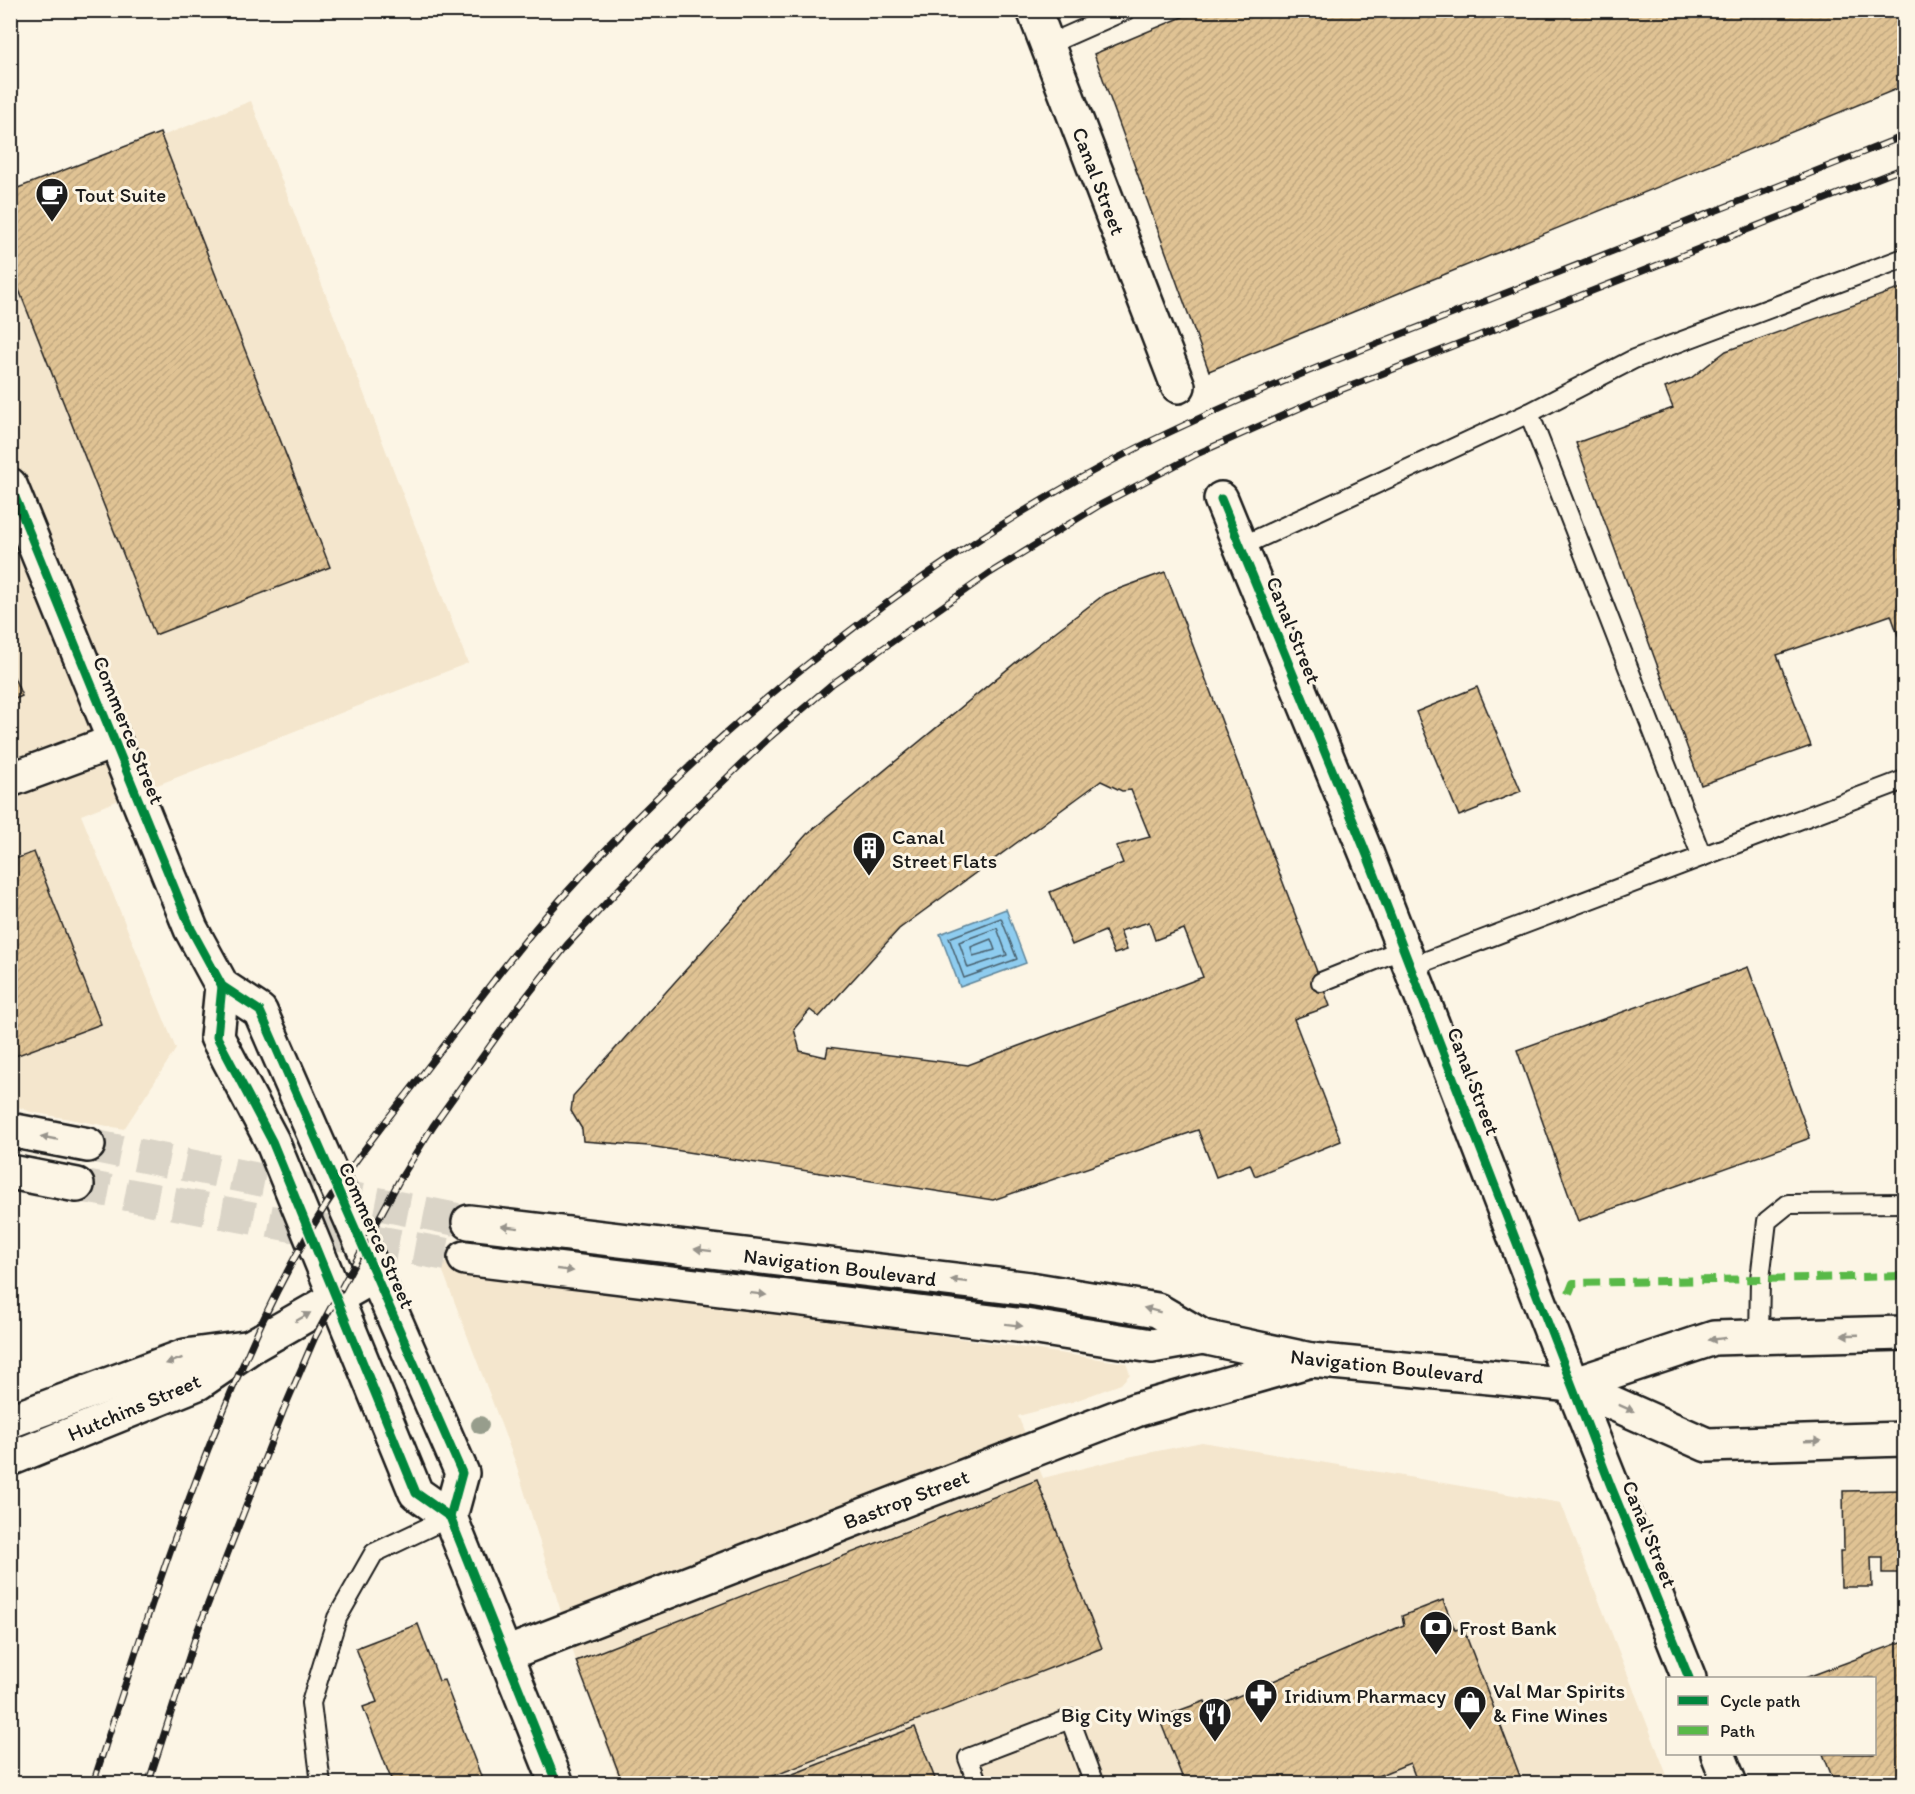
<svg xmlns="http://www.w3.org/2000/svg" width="1915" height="1794" viewBox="0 0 1915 1794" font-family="Itim,sans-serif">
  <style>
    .built { fill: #f4e6cd }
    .water { fill: #8eccef; stroke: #60869b; stroke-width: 1.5 }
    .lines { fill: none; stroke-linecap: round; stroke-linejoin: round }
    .shore { stroke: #4a6270; stroke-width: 1.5 }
    .building { fill: url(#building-hatch); stroke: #1c1c1c; stroke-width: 1.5; fill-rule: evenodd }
    .primary-tunnel { stroke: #dad4c7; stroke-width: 33; stroke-dasharray: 33 16; stroke-linecap: butt }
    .lane-casing { stroke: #1c1c1c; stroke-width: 22 }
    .street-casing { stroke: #1c1c1c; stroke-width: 38 }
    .secondary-casing { stroke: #1c1c1c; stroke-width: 38 }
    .primary-casing { stroke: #1c1c1c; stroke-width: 38 }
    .lane { stroke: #fcf5e5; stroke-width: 18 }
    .street { stroke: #fcf5e5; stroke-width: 33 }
    .secondary { stroke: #fcf5e5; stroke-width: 33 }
    .primary { stroke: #fcf5e5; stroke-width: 33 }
    .rail-casing { stroke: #1c1c1c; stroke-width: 7 }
    .rail { stroke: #fcf5e5; stroke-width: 4.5; stroke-dasharray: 14; stroke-linecap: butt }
    .quiet { stroke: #58b947; stroke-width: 8; stroke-dasharray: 15 8; stroke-linecap: butt }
    .cycleway-casing { stroke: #fcf5e5; stroke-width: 13 }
    .cycleway { stroke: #00873e; stroke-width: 9 }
    .tree { fill: #979d8c }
    .oneway { fill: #97938b }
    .labels { text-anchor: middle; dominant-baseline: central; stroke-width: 6; stroke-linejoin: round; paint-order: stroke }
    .street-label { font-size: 21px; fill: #1c1c1c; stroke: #fcf5e5 }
    .poi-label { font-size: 21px; fill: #1c1c1c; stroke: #fcf5e5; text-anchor: start }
  </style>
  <defs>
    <pattern id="building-hatch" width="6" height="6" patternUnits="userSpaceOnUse" patternTransform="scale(1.5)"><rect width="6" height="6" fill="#e0c394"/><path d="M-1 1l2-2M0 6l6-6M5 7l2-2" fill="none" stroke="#c0a77f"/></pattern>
  </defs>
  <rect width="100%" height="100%" fill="#fcf5e5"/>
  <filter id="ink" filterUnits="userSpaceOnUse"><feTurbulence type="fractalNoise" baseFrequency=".0167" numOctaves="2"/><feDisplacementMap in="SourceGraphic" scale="12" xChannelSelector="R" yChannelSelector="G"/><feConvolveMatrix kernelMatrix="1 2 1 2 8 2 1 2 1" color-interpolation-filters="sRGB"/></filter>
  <g filter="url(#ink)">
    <!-- built -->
    <g class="built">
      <path d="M251,101l217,562 -387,152 95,234 -52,80 -93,-17 -20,-8 -1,-908z"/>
      <path d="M439,1261l687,102 4,11 -9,10 -49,18 -54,14 25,62 85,-21 74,-15 359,61 109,280h-1050l-44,-122 -60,-197z"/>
    </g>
    <!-- water -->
    <path class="water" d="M1006,909l20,54 -66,24 -20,-53z"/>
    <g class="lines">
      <!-- shore -->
      <g class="shore">
        <path d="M1001,918l16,41 -53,19 -15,-40z"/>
        <path d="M997,928l10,27 -39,13 -9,-26z"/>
        <path d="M991,939l4,11 -22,6 -2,-9z"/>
      </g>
    </g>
    <!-- building -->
    <g class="building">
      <path d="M1199,10h705v76l-695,285 -115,-317z"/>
      <path d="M160,133l170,434 -175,68 -145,-368v-76z"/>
      <path d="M1904,287v365l-13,-37 -114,40 34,91 -110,39 -125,-342 97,-35 -8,-20 26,-10 35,-27z"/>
      <path d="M1165,572l165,434 -36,13 47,122 -86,35 -5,-12 -34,13 -18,-47 -205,70 -344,-54 -66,-5 -1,-12 -11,-18 2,-15 234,-262 219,-180 79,-60zM1101,781l21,10 9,-1 19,47 -34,9 7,17 -73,29 22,53 33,-14 9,23 13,-4 -7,-19 29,-9 6,18 29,-11 19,48 -235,88 -140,-18 -2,10 -26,-6 -6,-22 16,-19 9,7 80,-88z"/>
      <path d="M10,668l12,28 -12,5z"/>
      <path d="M1477,687l44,104 -62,25 -43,-104z"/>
      <path d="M34,852l67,172 -91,34v-197z"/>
      <path d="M1748,967l62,171 -232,83 -61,-171z"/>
      <path d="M1037,1480l65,168 -349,136h-130l-47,-123z"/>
      <path d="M1904,1490v83h-22v-16h-11l1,30h-31l-1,-36h4l-1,-60z"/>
      <path d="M1443,1600l12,30 8,-2 60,156h-105l-8,-21 -52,21h-173l-26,-66 46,-17 3,8 196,-84 -2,-9z"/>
      <path d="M418,1624l21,57 5,-1 40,104h-91l-30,-77 14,-5 -21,-54z"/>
      <path d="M1904,1641v143h-69l-12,-30h51v-76h-69z"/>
      <path d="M915,1727l22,57h-170z"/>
    </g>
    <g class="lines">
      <!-- primary-tunnel -->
      <g class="primary-tunnel">
        <path d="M88,1145l381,77"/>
        <path d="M77,1185l388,73"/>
      </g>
      <!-- lane casing -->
      <g class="lane-casing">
        <g id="lane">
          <path d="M1047,45l79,-35"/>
          <path d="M1529,413l105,-54 270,-101"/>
          <path d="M1240,547l289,-134 173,444"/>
          <path d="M1411,967l493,-187"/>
          <path d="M1321,982l82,-33"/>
          <path d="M1759,1338l1,-59 7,-58 21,-17 116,-1"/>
          <path d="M321,1784l-10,-81 26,-85 37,-65 76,-36"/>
          <path d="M978,1784l-10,-26 102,-39 24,65"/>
        </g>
      </g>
      <!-- street casing -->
      <g class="street-casing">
        <g id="street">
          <path d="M1034,10l144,376"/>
          <path d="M1221,499l146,356 205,530"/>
          <path d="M10,780l103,-38"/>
          <path d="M10,1421l175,-65 60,-8"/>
          <path d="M10,1459l188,-76 54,-37 124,-71"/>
          <path d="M506,1654l630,-244 175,-50"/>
        </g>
      </g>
      <!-- secondary casing -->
      <g class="secondary-casing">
        <g id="secondary">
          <path d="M10,485l181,444 31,57 38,25 202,462 -12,44"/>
          <path d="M222,986l-5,51 55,104 144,352 34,24 107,267"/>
          <path d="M1572,1385l117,293"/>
          <path d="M1718,1754l12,30"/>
        </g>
      </g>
      <!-- primary casing -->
      <g class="primary-casing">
        <g id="primary">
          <path d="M10,1130l78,15"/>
          <path d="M10,1172l67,13"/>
          <path d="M469,1222l561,67 127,21 46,27 108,23 261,25 135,60 197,-6"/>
          <path d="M465,1258l560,68 127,20 51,-9"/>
          <path d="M1572,1385l142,-47 190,-5"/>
        </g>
      </g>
      <!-- lane -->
      <use href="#lane" class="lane"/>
      <!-- street -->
      <use href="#street" class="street"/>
      <!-- secondary -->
      <use href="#secondary" class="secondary"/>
      <!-- primary -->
      <use href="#primary" class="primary"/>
      <!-- rail casing -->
      <g class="rail-casing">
        <g id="rail">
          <path d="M93,1784c50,-156 100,-313 169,-462 20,-43 49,-96 76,-135 28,-43 62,-83 93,-124 47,-62 93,-125 146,-182 149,-166 360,-332 560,-433 112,-56 230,-100 346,-146 141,-55 281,-110 421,-166"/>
          <path d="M148,1784l49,-152 87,-223 31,-72 84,-156 34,-55 82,-115 52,-66 125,-134 78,-74 62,-53 158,-111 108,-67 101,-53 139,-62 566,-223"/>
        </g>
      </g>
      <!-- rail -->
      <use href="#rail" class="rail"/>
      <!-- quiet -->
      <path class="quiet" d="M1569,1293l4,-10 331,-7"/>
      <!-- cycleway casing -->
      <g class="cycleway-casing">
        <g id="cycleway">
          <path d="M10,485l181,444 31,57 38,25 202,462 -12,44"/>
          <path d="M1221,499l146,356 243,629 79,194"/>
          <path d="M222,986l-5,51 55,104 144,352 34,24 107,267"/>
        </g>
      </g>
      <!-- cycleway -->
      <use href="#cycleway" class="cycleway"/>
    </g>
    <!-- trees -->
    <circle class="tree" cx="480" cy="1425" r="9"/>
    <!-- one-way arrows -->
    <defs><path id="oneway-solid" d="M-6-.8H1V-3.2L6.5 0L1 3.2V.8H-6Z" transform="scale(1.5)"/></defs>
    <g class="oneway">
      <use href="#oneway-solid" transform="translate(49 1138) rotate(-170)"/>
      <use href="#oneway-solid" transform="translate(510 1227) rotate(-173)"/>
      <use href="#oneway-solid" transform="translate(703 1250) rotate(-173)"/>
      <use href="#oneway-solid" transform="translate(565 1270) rotate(7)"/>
      <use href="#oneway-solid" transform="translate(959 1281) rotate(-173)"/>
      <use href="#oneway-solid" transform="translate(758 1294) rotate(7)"/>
      <use href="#oneway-solid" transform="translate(1152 1310) rotate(-165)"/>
      <use href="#oneway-solid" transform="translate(303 1317) rotate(-30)"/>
      <use href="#oneway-solid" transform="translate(1014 1325) rotate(7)"/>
      <use href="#oneway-solid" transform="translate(1850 1335) rotate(178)"/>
      <use href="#oneway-solid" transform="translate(1717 1339) rotate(173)"/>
      <use href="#oneway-solid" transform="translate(174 1361) rotate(160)"/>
      <use href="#oneway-solid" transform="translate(1626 1408) rotate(24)"/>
      <use href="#oneway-solid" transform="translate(1813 1441) rotate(-2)"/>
    </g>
  </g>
  <!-- icons -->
  <defs>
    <g id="cafe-pin" transform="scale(1.725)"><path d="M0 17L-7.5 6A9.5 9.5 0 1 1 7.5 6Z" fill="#1c1c1c" stroke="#fcf5e5"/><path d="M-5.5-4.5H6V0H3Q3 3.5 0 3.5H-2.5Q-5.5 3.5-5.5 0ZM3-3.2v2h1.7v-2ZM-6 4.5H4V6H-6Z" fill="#fff"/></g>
    <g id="building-pin" transform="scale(1.725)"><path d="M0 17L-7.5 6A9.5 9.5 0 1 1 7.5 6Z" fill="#1c1c1c" stroke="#fcf5e5"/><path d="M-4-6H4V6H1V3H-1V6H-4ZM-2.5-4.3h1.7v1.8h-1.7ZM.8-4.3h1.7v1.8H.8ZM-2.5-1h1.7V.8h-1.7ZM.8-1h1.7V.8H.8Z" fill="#fff"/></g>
    <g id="bank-pin" transform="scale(1.725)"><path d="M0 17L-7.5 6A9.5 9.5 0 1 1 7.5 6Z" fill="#1c1c1c" stroke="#fcf5e5"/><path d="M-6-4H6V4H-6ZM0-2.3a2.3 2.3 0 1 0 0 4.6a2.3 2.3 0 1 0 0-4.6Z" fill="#fff"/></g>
    <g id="pharmacy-pin" transform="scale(1.725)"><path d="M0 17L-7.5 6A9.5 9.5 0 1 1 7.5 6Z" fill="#1c1c1c" stroke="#fcf5e5"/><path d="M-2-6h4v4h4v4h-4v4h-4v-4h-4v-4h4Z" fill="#fff"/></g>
    <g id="shop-pin" transform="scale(1.725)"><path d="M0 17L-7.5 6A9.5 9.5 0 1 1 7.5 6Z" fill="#1c1c1c" stroke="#fcf5e5"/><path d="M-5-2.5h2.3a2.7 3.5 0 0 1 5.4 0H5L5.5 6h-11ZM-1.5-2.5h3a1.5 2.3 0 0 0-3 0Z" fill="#fff"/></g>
    <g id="restaurant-pin" transform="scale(1.725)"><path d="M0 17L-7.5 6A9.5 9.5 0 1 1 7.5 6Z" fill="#1c1c1c" stroke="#fcf5e5"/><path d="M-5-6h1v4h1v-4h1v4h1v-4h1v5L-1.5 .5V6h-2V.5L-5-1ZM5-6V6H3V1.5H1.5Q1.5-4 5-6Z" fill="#fff"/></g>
  </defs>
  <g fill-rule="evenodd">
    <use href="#cafe-pin" x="52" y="194"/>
    <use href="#building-pin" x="869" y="848"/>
    <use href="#bank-pin" x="1436" y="1627"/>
    <use href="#pharmacy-pin" x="1261" y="1695"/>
    <use href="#shop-pin" x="1470" y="1702"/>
    <use href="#restaurant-pin" x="1215" y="1714"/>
  </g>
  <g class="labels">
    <!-- street labels -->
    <g class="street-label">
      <text transform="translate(1099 181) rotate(69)">Canal Street</text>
      <text transform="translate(1294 630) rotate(68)">Canal Street</text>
      <text transform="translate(129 730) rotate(68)">Commerce Street</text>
      <text transform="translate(1474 1081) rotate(69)">Canal Street</text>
      <text transform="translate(377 1235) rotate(66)">Commerce Street</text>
      <text transform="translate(840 1267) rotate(7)">Navigation Boulevard</text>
      <text transform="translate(1387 1366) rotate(6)">Navigation Boulevard</text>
      <text transform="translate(134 1407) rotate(-23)">Hutchins Street</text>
      <text transform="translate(906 1499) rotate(-21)">Bastrop Street</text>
      <text transform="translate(1650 1534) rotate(68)">Canal Street</text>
    </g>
    <!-- poi labels -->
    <g class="poi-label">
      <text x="75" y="194">Tout Suite</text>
      <text x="892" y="836">Canal<tspan x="892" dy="24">Street Flats</tspan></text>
      <text x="1459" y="1627">Frost Bank</text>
      <text x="1493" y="1690">Val Mar Spirits<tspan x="1493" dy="24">&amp; Fine Wines</tspan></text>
      <text x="1284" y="1695">Iridium Pharmacy</text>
      <text x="1192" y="1714" text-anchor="end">Big City Wings</text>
    </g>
  </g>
  <!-- margin -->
  <rect width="1915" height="1794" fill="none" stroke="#fcf5e5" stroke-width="36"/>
  <rect x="18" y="18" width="1879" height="1758" fill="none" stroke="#1c1c1c" stroke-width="2" filter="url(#ink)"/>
  <!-- legend -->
  <rect x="1666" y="1677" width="210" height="78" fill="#fcf5e5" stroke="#a29e95" stroke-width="1.5"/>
  <rect x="1678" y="1696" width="30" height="9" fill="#00873e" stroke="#a29e95" stroke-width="1.5"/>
  <text x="1720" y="1707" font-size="18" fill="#1c1c1c">Cycle path</text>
  <rect x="1678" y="1726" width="30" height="9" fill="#58b947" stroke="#a29e95" stroke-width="1.5"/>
  <text x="1720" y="1737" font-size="18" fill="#1c1c1c">Path</text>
</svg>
